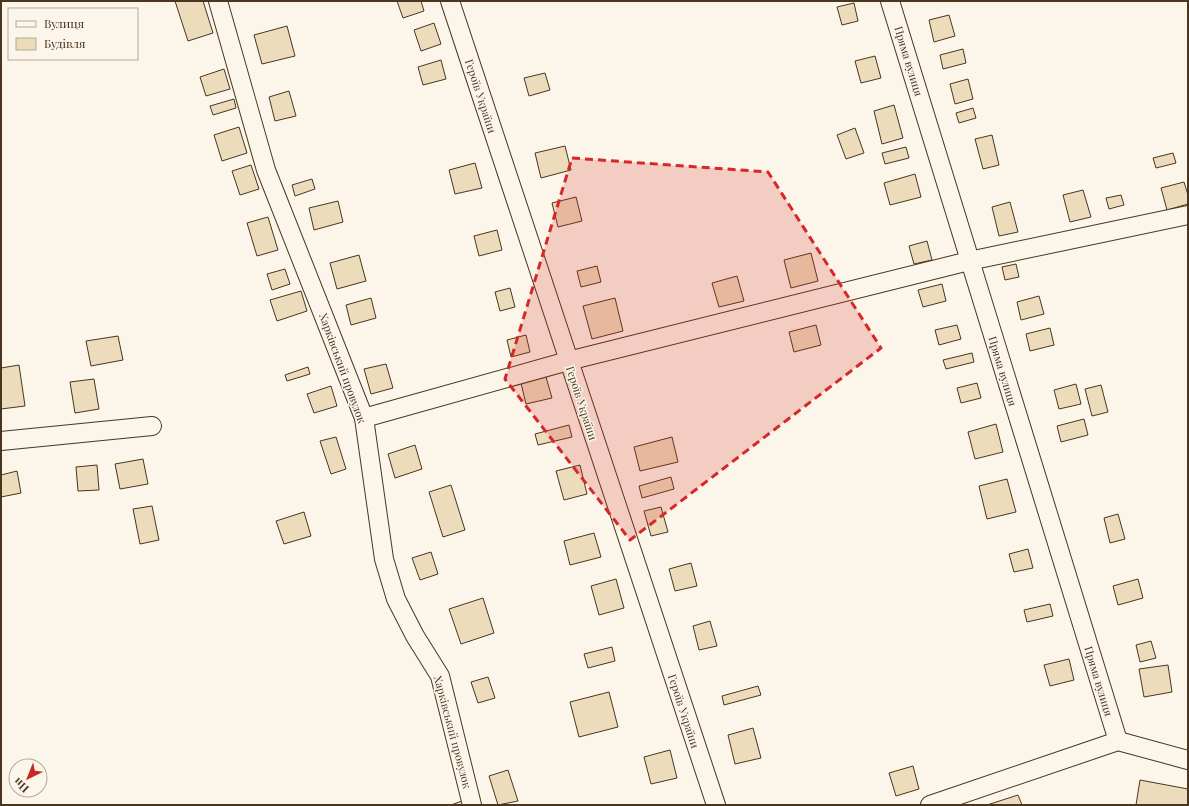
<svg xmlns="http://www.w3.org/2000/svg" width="1189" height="806" viewBox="0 0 1189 806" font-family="'Playfair Display',serif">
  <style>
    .building { fill: #ecdcbc; stroke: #4a3520 }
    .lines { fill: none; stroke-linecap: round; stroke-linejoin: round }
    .street-casing { stroke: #4a3520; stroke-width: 20 }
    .street { stroke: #fbf6e9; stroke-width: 18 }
    .marked { fill: #d62828; fill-opacity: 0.2; stroke: #d62828; stroke-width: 3; stroke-dasharray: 8 5; stroke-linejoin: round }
    .labels { text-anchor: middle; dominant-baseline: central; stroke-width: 3; stroke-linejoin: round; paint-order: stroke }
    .street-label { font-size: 11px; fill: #4a3520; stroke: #fbf6e9 }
  </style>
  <rect width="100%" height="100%" fill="#fbf6e9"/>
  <!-- building -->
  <g class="building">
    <path d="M175,1h28l10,32 -25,8z"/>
    <path d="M397,1h24l3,10 -21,7z"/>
    <path d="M854,3l4,18 -16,4 -5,-18z"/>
    <path d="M949,15l6,21 -21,6 -5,-22z"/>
    <path d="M434,23l7,21 -20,7 -7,-21z"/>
    <path d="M287,26l8,30 -33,8 -8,-29z"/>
    <path d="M963,49l3,14 -23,6 -3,-14z"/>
    <path d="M875,56l6,22 -20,5 -6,-22z"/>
    <path d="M441,60l5,19 -23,6 -5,-18z"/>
    <path d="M224,69l6,20 -24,7 -6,-19z"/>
    <path d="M545,73l5,17 -21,6 -5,-18z"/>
    <path d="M968,79l5,20 -18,5 -5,-20z"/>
    <path d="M289,91l7,25 -21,5 -6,-24z"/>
    <path d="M234,99l2,9 -23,7 -3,-9z"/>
    <path d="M894,105l9,33 -21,6 -8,-33z"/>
    <path d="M973,108l3,10 -17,5 -3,-10z"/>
    <path d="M239,127l8,26 -25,8 -8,-26z"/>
    <path d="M855,128l9,25 -18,6 -9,-24z"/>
    <path d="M992,135l7,30 -16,4 -8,-30z"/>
    <path d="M565,146l6,24 -30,8 -6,-25z"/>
    <path d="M906,147l3,11 -24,6 -3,-11z"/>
    <path d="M1173,153l3,10 -20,5 -3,-10z"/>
    <path d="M475,163l7,25 -27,6 -6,-24z"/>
    <path d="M251,165l8,24 -19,6 -8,-24z"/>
    <path d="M915,174l6,23 -31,8 -6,-22z"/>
    <path d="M312,179l3,10 -20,7 -3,-11z"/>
    <path d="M1184,182l4,13v9l-21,6 -6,-22z"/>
    <path d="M1083,190l8,27 -21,5 -7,-27z"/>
    <path d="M1121,195l3,10 -15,4 -3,-11z"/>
    <path d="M576,197l6,24 -24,6 -6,-24z"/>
    <path d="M338,201l5,21 -29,8 -5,-22z"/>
    <path d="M1010,202l8,30 -19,4 -7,-29z"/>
    <path d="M268,217l10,33 -21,6 -10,-33z"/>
    <path d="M497,230l5,20 -23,6 -5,-20z"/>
    <path d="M927,241l5,19 -18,4 -5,-18z"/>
    <path d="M811,253l7,28 -27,7 -7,-28z"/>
    <path d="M359,255l7,26 -29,8 -7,-26z"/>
    <path d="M1016,264l3,13 -14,3 -3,-13z"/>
    <path d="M597,266l4,16 -20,5 -4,-16z"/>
    <path d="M285,269l5,15 -18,6 -5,-16z"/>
    <path d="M737,276l7,25 -25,6 -7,-24z"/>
    <path d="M942,284l4,17 -23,6 -5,-17z"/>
    <path d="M510,288l5,19 -15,4 -5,-19z"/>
    <path d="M301,291l6,20 -30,10 -7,-21z"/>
    <path d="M1039,296l5,18 -23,6 -4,-18z"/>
    <path d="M371,298l5,20 -25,7 -5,-20z"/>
    <path d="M615,298l8,33 -31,8 -9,-33z"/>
    <path d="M816,325l5,20 -27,7 -5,-20z"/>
    <path d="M957,325l4,14 -22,6 -4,-15z"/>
    <path d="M1050,328l4,17 -24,6 -4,-17z"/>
    <path d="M526,335l4,17 -19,5 -4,-17z"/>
    <path d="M118,336l5,24 -32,6 -5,-25z"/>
    <path d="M972,353l2,9 -28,7 -3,-9z"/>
    <path d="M386,364l7,24 -22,6 -7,-25z"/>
    <path d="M19,365l6,41 -24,3v-41z"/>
    <path d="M308,367l2,7 -23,7 -2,-6z"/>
    <path d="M546,377l6,21 -26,6 -5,-21z"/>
    <path d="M94,379l5,30 -24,4 -5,-31z"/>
    <path d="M977,383l4,15 -20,5 -4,-15z"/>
    <path d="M1076,384l5,20 -22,5 -5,-19z"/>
    <path d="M1101,385l7,27 -16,4 -7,-27z"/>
    <path d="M331,386l6,20 -23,7 -7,-19z"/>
    <path d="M1084,419l4,16 -27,7 -4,-16z"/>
    <path d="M996,424l7,28 -28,7 -7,-27z"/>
    <path d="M569,425l3,12 -34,8 -3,-11z"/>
    <path d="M336,437l10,32 -15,5 -11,-33z"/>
    <path d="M672,437l6,25 -38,9 -6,-24z"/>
    <path d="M415,445l7,24 -27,9 -7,-24z"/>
    <path d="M143,459l5,25 -28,5 -5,-25z"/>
    <path d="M97,465l2,25 -21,1 -2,-24z"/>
    <path d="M580,465l7,29 -23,6 -8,-29z"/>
    <path d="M17,471l4,22 -20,4v-22z"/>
    <path d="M671,477l3,12 -32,9 -3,-12z"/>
    <path d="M1007,479l9,33 -29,7 -8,-33z"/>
    <path d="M451,485l14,45 -22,7 -14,-45z"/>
    <path d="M152,506l7,34 -19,4 -7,-35z"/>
    <path d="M661,507l7,25 -17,4 -7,-25z"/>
    <path d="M304,512l7,24 -27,8 -8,-23z"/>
    <path d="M1118,514l7,25 -15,4 -6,-25z"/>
    <path d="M594,533l7,24 -31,8 -6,-24z"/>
    <path d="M1028,549l5,19 -19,4 -5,-18z"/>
    <path d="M431,552l7,22 -18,6 -8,-22z"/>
    <path d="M691,563l6,23 -22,5 -6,-22z"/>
    <path d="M616,579l8,29 -25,7 -8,-29z"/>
    <path d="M1138,579l5,19 -25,7 -5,-19z"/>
    <path d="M483,598l11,35 -33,11 -12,-35z"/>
    <path d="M1050,604l3,12 -26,6 -3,-12z"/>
    <path d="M710,621l7,25 -18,4 -6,-24z"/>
    <path d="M1151,641l5,17 -16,4 -4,-17z"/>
    <path d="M612,647l3,14 -27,7 -4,-14z"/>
    <path d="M1069,659l5,21 -24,6 -6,-21z"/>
    <path d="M1168,665l4,27 -28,5 -5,-28z"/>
    <path d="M488,677l7,21 -17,5 -7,-21z"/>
    <path d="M758,686l3,9 -37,10 -2,-9z"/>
    <path d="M609,692l9,35 -39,10 -9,-35z"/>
    <path d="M753,728l8,30 -26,6 -7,-29z"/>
    <path d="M670,750l7,28 -26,6 -7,-27z"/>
    <path d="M913,766l6,23 -23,7 -7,-23z"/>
    <path d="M508,770l10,31 -20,4 -9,-29z"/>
    <path d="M1140,780l48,9v16h-52z"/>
    <path d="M1018,795l4,10h-35z"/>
    <path d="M462,801l1,4h-12z"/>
  </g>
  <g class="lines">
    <!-- street casing -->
    <g class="street-casing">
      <g id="street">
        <path d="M218,1l48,169 98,248 20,141 12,40 19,37 25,40 32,129"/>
        <path d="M450,1l266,804"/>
        <path d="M890,1l228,740"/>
        <path d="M364,418l204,-57 401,-100 219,-46"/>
        <path d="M1,441l151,-15"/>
        <path d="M930,805l188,-64 70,19"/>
      </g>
    </g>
    <!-- street -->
    <use href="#street" class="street"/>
  </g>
  <!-- marked area -->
  <path class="marked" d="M572,158l196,14 113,176 -251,192 -125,-161z"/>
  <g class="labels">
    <!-- street labels -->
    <g class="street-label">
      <text transform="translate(909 61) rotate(73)">Пряма вулиця</text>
      <text transform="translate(481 96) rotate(72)">Героїв України</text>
      <text transform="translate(343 368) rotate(70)">Харківський провулок</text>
      <text transform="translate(1003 371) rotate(73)">Пряма вулиця</text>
      <text transform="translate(582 403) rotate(72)">Героїв України</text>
      <text transform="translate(1099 681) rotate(73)">Пряма вулиця</text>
      <text transform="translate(684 711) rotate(72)">Героїв України</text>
      <text transform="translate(453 732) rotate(75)">Харківський провулок</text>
    </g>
  </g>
  <!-- border -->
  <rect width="1189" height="806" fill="none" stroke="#4a3520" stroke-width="4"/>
  <!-- legend -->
  <rect x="8" y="8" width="130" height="52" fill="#fbf6e9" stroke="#b4a999"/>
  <rect x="16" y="21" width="20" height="6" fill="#fbf6e9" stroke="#b4a999"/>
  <text x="44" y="28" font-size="12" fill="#4a3520">Вулиця</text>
  <rect x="16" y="38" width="20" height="12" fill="#ecdcbc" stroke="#b4a999"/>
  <text x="44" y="48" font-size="12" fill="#4a3520">Будівля</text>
  <!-- north arrow -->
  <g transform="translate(28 778) rotate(223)"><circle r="19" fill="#fbf6e9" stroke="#b4a999"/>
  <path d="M0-3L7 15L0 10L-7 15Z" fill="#c62828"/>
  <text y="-6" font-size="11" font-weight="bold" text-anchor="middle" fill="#4a3520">Пн</text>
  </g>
</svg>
